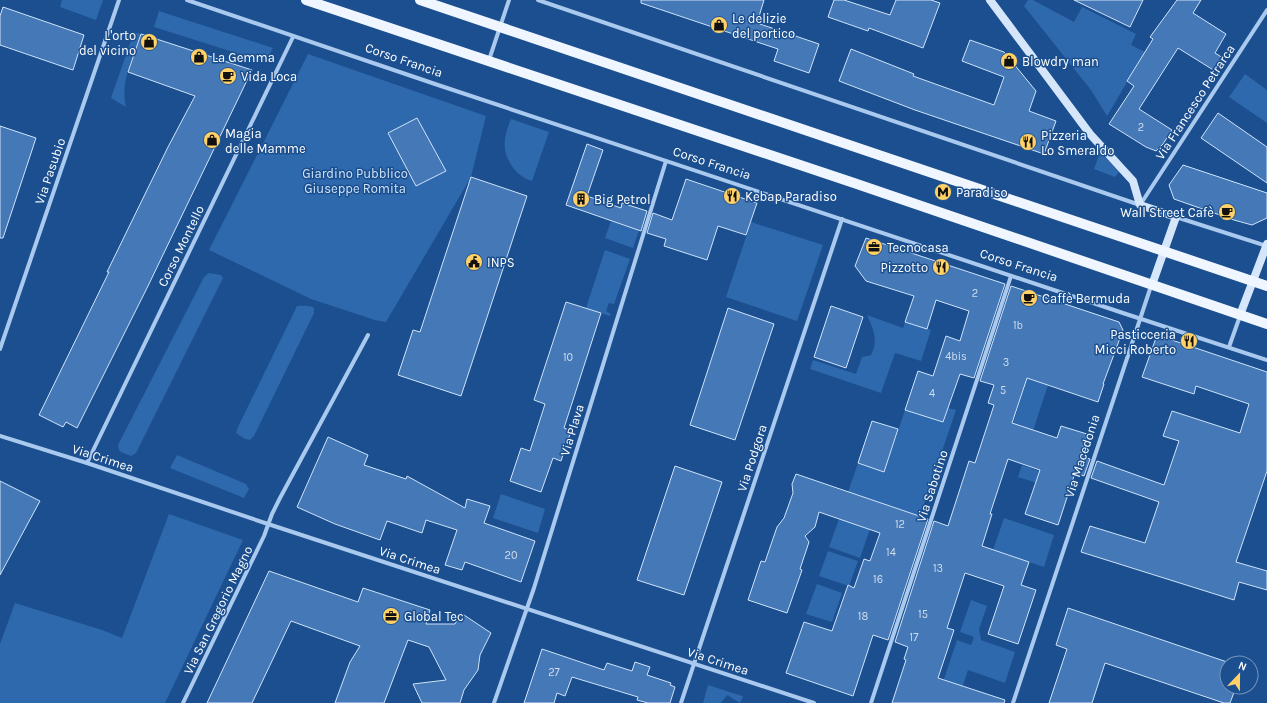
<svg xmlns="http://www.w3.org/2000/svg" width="1267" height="703" viewBox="0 0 1267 703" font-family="Karla,sans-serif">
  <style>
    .green { fill: #2e69ad }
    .building { fill: #4478b7; stroke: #cfe3fa }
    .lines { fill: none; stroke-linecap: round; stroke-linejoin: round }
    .street { stroke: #a9c9ee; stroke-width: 4 }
    .secondary { stroke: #d6e6fa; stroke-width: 8 }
    .primary { stroke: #f0f6ff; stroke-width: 10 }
    .labels { text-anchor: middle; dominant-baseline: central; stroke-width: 3; stroke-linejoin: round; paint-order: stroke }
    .number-label { font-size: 11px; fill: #d0dded }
    .poi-label { font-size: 13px; fill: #fff; stroke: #1b4f8f; text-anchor: start }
    .street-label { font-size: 13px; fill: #fff; stroke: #1b4f8f }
    .park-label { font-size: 13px; fill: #cfe3fa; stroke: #1b4f8f }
  </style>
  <rect width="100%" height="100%" fill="#1b4f8f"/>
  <!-- green -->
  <g class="green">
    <path d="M62,0h41l-7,20 -36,-13z"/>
    <path d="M1028,0h5l41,22 8,-15 54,27 -5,11 14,7 -38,64 -16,-26 -67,-84z"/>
    <path d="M159,11l9,3 105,34 -8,14 -111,-35z"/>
    <path d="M134,32l7,2c-8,24 -21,47 -15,73l-15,-9z"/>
    <path d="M308,54l178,62 -15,61 -85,145 -11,-2 -64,-21 -102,-49z"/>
    <path d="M1245,74l22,16v33l-38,-26z"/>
    <path d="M511,119l38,13 -17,49c-7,-2 -13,-6 -18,-12 -13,-17 -11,-31 -3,-50z"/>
    <path d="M1100,152l19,20 -4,5 -21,-8z"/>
    <path d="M611,221l28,9 -6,18 -28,-10z"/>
    <path d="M751,222l72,23 -26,76 -71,-24z"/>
    <path d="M605,250l25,9 -16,45 -5,-1 -3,8 5,3 -1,2 -24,-8z"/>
    <path d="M209,273l12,2 2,3 -87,175 -5,3c-7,-3 -13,-3 -13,-11l86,-168z"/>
    <path d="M297,306c6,0 12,-1 17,2v5l-60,123 -4,4 -5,-1 -9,-6 2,-6z"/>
    <path d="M867,315l36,13 2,-6 26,8 -10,31 -26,-8 -14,40 -71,-24 3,-9 43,14 6,-17 9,-2c8,-14 2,-27 -4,-40z"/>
    <path d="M1027,378l21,7 -15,46 -20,-7z"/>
    <path d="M948,408l8,2 -36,106 -72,-24 10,-29 26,9 21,-62 38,12z"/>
    <path d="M177,455l69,29 3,5 -5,9 -74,-30z"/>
    <path d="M1022,465l49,17 -3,11 -50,-16z"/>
    <path d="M501,494l44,15 -7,24 -45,-15z"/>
    <path d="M169,514l74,26 -78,163h-165v-59l15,-41 87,27 20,8z"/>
    <path d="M1004,518l50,17 -10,32 -51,-17z"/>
    <path d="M839,519l31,10 -10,29 -31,-11z"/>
    <path d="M828,551l30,10 -9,25 -30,-10z"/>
    <path d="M817,584l25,9 -10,29 -26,-8z"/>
    <path d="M971,600l16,6 -8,23 2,11 34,12 -10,31 -37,-13 -6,18 -19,-6 14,-42 14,5 3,-8 -14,-5z"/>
    <path d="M708,685l34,11 1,1 -3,6 -13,-8 -6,8h-18z"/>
  </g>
  <!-- building -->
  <g class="building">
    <path d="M641,0h123l-7,23 62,21 -10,29 -35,-12 4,-12 -137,-46z"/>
    <path d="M834,0h10l46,15 6,-15h35l9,3 -17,45 -54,-20 -1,3 -40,-14z"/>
    <path d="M1074,0h69l-13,27z"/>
    <path d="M1177,0h24l-8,13 33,21 -11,19 8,5 -8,13 -37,-23 -39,61 33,21 -9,14 -7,7 -10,-4 -37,-23 25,-38 -7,-5 26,-42 -3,-2z"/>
    <path d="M3,7l81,28 -11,35 -73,-25v-29z"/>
    <path d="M141,34l111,36 -104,216 -71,142 -11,-6 -3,5 -24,-12 70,-143h-2l61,-125 27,-51 -67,-24z"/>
    <path d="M970,40l34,12 32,39 -7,20 27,10 -12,33 -129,-44 -76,-29 12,-32 63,25 -1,2 81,29 10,-28 -42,-16z"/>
    <path d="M1218,113l49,34v36l-66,-45z"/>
    <path d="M417,118l29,53 -30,15 -28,-53z"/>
    <path d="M0,126l36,12 -33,100h-3z"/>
    <path d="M587,144l16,6 -16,46 34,12 1,-5 25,8 -6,20 -75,-26z"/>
    <path d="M1183,165l84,28v25l-15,7 -18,-5 -60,-21 -5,-14z"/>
    <path d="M471,177l56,19 -66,200 -63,-21 15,-45 7,2z"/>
    <path d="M686,179l71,24 -11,32 -28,-9 -11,34 -43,-14 2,-7 -19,-6 6,-20 19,7z"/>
    <path d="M866,238l139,46 -31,94 -14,-4 -17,48 -38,-12 13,-39 15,5 13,-40 14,5 9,-30 -33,-11 -9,29 -22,-7 9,-26 -48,-15 -11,-15z"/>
    <path d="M1011,286l108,36 4,8 -20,54h1l-6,18 -71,-24 -15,45 45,15 4,-12 26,8 -7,22 10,3 -6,17 -9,-3 -17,52 -33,-11 15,-44 -32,-11 -18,55h2l-10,32 47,16 -8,23 15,5 -18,54 -30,-10 16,-48 -39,-13 -18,55 7,2 -16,48 67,22 -1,3h-112l14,-43 -2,-1 4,-12 -13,-5 39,-121 14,5 21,-65 6,2 19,-58 -6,-2 6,-18 -14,-4z"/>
    <path d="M566,302l35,11 -37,115 7,3 -10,30 -8,-3 -12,34 -31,-11 11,-33 9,3 15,-47 -11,-4z"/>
    <path d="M831,306l32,11 -17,51 -32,-11z"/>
    <path d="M728,308l46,16 -39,116 -45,-15z"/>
    <path d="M1157,335l110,37v99l-31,91 31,9v19l-28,-8 -5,18 -153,-48 9,-26 55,17 14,-41 -68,-24 6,-17 67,24 15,-44 -16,-5 9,-25 68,22 9,-29 -53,-18 -2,8 -52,-17z"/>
    <path d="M872,421l26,8 -14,43 -26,-9z"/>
    <path d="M328,437l40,18 -4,10 42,14 1,-3 58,32 2,-9 23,7 -6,17 51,18 -14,41 -56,-20 -3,8 -17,-5 12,-35 -31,-10 -4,13 -35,-12 -7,19 -45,-16 -38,-17z"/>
    <path d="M675,466l47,16 -38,113 -47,-15z"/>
    <path d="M796,474l132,45 -40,121 -15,-5 -20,61 -67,-23 18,-51 28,9 16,-46 6,3 10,-29 6,2 10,-28 -61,-21 -4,15 -10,9 4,6 -9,27 2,1 -15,43 -39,-13 13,-39 4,1 12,-35 7,-9 9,-25 -1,-9z"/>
    <path d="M0,481l40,20 -40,74z"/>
    <path d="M269,571l89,31 5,-14 67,22 -4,14h29l6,-11 30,20 -11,22 -2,15 -14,20 -4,13h-38l-9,-19 33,-4 -17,-33 -21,-7 -24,63h-49l15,-41 10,-16 -69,-25 -39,82h-45z"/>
    <path d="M1068,608l162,55h-3v24h9l-6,16h-6l-119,-40 -13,40h-43l18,-54 -11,-4z"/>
    <path d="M542,649l62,21 3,-7 25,8 3,-9 15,5 -3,8 24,8 -1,2 5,2 -5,16h-22l-11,-3 1,-3 -66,-20 -7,19 -8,-3 -3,10h-30z"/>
  </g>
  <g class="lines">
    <!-- street -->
    <g class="street">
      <path d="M187,0l251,85 688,229 141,46"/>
      <path d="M538,0l602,205 127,-195"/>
      <path d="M489,60l20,-60"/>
      <path d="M1176,217l91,29"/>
      <path d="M1229,347l11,-31"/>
      <path d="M0,349l119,-349"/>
      <path d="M0,436l87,27 181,61 546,179"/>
      <path d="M87,463l206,-426"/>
      <path d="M183,703l81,-167 8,-22 8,-16 88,-163"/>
      <path d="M494,703l40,-115 132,-427"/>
      <path d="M681,703l161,-484"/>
      <path d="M871,703l140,-427"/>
      <path d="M1013,703l138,-417"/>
    </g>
    <!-- secondary -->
    <g class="secondary">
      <path d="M990,0l100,134 43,47 7,24 36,12 -24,68"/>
      <path d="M1240,315l27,-71"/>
    </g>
    <!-- primary -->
    <g class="primary">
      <path d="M306,0l548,183 413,141"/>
      <path d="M420,0l847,286"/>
    </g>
  </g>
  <!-- icons -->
  <defs>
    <g id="shop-disc" transform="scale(0.9)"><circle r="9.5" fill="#ffd166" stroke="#1b4f8f"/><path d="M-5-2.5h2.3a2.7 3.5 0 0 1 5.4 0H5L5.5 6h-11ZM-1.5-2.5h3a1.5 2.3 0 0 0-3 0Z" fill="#111"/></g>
    <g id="cafe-disc" transform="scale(0.9)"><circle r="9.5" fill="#ffd166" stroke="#1b4f8f"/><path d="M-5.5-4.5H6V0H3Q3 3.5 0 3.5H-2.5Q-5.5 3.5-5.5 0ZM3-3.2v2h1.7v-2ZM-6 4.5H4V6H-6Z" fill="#111"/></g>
    <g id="restaurant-disc" transform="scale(0.9)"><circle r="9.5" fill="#ffd166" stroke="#1b4f8f"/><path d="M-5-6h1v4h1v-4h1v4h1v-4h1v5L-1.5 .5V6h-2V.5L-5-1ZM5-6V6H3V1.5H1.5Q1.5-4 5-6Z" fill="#111"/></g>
    <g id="metro-disc" transform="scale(0.9)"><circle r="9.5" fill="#ffd166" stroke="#1b4f8f"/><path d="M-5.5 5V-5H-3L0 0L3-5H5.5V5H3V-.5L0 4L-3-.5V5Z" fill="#111"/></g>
    <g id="building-disc" transform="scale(0.9)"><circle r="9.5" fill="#ffd166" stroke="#1b4f8f"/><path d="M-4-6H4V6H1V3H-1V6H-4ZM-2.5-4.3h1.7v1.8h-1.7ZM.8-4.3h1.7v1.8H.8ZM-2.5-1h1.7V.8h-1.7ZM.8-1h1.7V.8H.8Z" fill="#111"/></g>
    <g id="office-disc" transform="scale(0.9)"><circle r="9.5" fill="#ffd166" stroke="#1b4f8f"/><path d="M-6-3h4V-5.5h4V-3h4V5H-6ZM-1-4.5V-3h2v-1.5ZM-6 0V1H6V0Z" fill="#111"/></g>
    <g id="civic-disc" transform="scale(0.9)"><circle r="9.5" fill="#ffd166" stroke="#1b4f8f"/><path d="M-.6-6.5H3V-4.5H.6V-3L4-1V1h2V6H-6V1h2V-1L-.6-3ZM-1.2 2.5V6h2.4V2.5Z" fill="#111"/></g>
  </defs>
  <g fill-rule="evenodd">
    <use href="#shop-disc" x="719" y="25"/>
    <use href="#shop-disc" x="149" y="42"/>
    <use href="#shop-disc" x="199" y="57"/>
    <use href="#shop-disc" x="1009" y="61"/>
    <use href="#cafe-disc" x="228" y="76"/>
    <use href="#shop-disc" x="212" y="140"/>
    <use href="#restaurant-disc" x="1028" y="142"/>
    <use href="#metro-disc" x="943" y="192"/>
    <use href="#restaurant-disc" x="732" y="196"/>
    <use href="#building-disc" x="581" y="199"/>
    <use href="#cafe-disc" x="1227" y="212"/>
    <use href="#office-disc" x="874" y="247"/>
    <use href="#civic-disc" x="474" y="262"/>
    <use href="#restaurant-disc" x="941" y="267"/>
    <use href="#cafe-disc" x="1029" y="298"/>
    <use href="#restaurant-disc" x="1189" y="341"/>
    <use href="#office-disc" x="391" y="616"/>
  </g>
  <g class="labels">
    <!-- number labels -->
    <g class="number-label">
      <text x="1141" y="127">2</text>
      <text x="975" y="293">2</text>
      <text x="1018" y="325">1b</text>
      <text x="956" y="356">4bis</text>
      <text x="568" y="357">10</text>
      <text x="1006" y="362">3</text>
      <text x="1003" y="390">5</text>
      <text x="932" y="393">4</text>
      <text x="900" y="524">12</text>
      <text x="891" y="552">14</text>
      <text x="511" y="555">20</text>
      <text x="938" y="568">13</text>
      <text x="878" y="579">16</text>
      <text x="923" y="614">15</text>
      <text x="863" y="616">18</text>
      <text x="914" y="637">17</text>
      <text x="554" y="672">27</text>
    </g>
    <!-- poi labels -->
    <g class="poi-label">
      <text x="732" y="18">Le delizie<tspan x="732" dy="15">del portico</tspan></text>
      <text x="136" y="35" text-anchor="end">L'orto<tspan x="136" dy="15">del vicino</tspan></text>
      <text x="212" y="57">La Gemma</text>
      <text x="1022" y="61">Blowdry man</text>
      <text x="241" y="76">Vida Loca</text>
      <text x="225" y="133">Magia<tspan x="225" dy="15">delle Mamme</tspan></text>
      <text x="1041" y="135">Pizzeria<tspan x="1041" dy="15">Lo Smeraldo</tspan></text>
      <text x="956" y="192">Paradiso</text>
      <text x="745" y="196">Kebap Paradiso</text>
      <text x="594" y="199">Big Petrol</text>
      <text x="1214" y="212" text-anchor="end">Wall Street Cafè</text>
      <text x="887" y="247">Tecnocasa</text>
      <text x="487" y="262">INPS</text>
      <text x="928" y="267" text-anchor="end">Pizzotto</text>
      <text x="1042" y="298">Caffè Bermuda</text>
      <text x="1176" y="334" text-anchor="end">Pasticceria<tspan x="1176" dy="15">Micci Roberto</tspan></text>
      <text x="404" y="616">Global Tec</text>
    </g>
    <!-- street labels -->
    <g class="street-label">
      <text transform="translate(404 60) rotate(19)">Corso Francia</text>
      <text transform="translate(1195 102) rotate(-57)">Via Francesco Petrarca</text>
      <text transform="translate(712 163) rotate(18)">Corso Francia</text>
      <text transform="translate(50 171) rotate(-71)">Via Pasubio</text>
      <text transform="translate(181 246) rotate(-64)">Corso Montello</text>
      <text transform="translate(1019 265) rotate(18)">Corso Francia</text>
      <text transform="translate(572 430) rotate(-73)">Via Plava</text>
      <text transform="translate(1082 456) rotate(-72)">Via Macedonia</text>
      <text transform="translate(103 458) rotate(18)">Via Crimea</text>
      <text transform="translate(752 458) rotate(-72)">Via Podgora</text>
      <text transform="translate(932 486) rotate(-72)">Via Sabotino</text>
      <text transform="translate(410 560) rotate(18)">Via Crimea</text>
      <text transform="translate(218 610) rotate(-64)">Via San Gregorio Magno</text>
      <text transform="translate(718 661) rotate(18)">Via Crimea</text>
    </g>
    <!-- park labels -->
    <g class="park-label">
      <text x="355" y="173">Giardino Pubblico<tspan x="355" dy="15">Giuseppe Romita</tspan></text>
    </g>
  </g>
  <!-- north arrow -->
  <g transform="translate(1239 675) rotate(22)"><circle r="19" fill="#1b4f8f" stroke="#7695bc"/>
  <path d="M0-3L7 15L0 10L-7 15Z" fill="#ffd166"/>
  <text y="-6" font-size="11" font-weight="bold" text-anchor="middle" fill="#ffffff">N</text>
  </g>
</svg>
